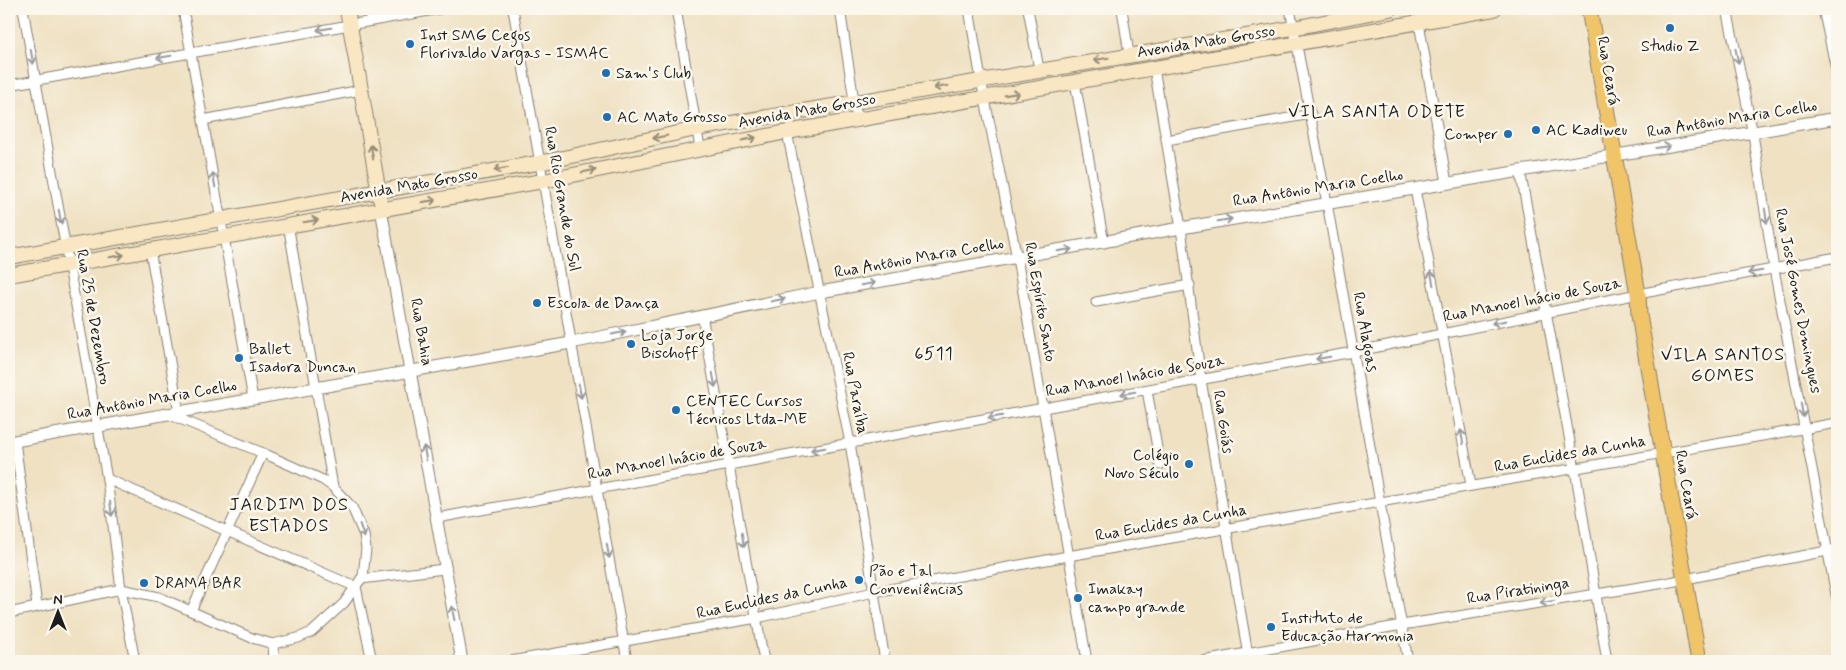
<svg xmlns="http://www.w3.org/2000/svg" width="1846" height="670" viewBox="0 0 1846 670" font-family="Mynerve,sans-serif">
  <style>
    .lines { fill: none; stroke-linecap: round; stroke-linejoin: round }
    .minor-casing { stroke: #867e6f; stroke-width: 11 }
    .tertiary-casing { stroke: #867e6f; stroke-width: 13 }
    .secondary-casing { stroke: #867e6f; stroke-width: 16 }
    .primary-casing { stroke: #867e6f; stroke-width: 17 }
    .minor { stroke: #fff; stroke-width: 9 }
    .tertiary { stroke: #fff; stroke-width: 11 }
    .secondary { stroke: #f9e7c3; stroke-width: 14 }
    .primary { stroke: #f0c469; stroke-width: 15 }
    .oneway { stroke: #999 }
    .oneway2 { stroke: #968c78 }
    .poi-dot { fill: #1f6fb2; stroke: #fbf7ec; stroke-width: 2 }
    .labels { text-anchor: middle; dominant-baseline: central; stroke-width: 5; stroke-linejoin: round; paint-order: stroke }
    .poi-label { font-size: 16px; fill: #1c1c1c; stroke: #fbf7ec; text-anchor: start }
    .street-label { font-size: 16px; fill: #1c1c1c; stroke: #fbf7ec }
    .neighbourhood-label { font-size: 18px; letter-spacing: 1px; fill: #1c1c1c; stroke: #fbf7ec }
  </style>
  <rect width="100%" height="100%" fill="#fbf7ec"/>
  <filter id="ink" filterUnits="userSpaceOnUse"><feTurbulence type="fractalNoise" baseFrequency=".02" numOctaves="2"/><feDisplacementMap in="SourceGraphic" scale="10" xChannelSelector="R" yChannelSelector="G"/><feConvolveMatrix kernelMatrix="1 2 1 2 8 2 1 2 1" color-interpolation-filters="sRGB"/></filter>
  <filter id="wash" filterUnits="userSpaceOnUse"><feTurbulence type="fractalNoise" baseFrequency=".0096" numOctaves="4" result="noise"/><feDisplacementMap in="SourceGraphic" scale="20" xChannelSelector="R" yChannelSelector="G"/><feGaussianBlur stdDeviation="1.12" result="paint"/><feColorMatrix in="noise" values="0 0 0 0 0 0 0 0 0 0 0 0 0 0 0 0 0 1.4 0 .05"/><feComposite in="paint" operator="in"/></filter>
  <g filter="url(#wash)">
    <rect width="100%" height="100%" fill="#efe1c2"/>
  </g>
  <g filter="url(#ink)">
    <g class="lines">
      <!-- minor casing -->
      <g class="minor-casing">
        <g id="minor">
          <path d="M23,9l84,470 14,110 14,72"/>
          <path d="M183,9l70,390"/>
          <path d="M513,9l114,652"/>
          <path d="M676,9l24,139"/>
          <path d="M840,9l17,111"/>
          <path d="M969,9l12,71 36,178 70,403"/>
          <path d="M1028,9l11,60"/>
          <path d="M1122,9l7,45"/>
          <path d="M1290,9l37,194 81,458"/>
          <path d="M1727,9l26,125 21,135 63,331"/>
          <path d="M1823,9l14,65"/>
          <path d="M1419,23l28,160"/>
          <path d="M1154,68l27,160 20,152 48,281"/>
          <path d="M1075,82l29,161"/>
          <path d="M9,85l431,-76"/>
          <path d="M203,120l158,-30"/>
          <path d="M787,132l63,311 35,218"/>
          <path d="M1167,140l144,-26"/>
          <path d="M1520,170l55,299 32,192"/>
          <path d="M1415,189l56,296"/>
          <path d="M288,224l45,263"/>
          <path d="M150,250l29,162"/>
          <path d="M1096,302l94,-17"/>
          <path d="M702,315l62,346"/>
          <path d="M1147,390l13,75"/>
          <path d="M15,441l22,165"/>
          <path d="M107,479l249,108 16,74"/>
          <path d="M437,518l916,-166 285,-58 199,-37"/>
          <path d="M361,579l83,-10"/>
          <path d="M191,611l72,-158"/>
          <path d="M9,613l112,-24 38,8 93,41 21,6 25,-6 14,-6 32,-29 19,-27 3,-27 -2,-14 -12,-28 -19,-20 -10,-7 -60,-27 -95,-39"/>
          <path d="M273,644l1,17"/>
          <path d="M511,661l246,-43 117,-26 194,-36 769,-133"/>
          <path d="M1203,661l199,-36 263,-42 172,-34"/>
        </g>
      </g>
      <!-- tertiary casing -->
      <g class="tertiary-casing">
        <g id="tertiary">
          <path d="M381,209l81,452"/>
          <path d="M9,442l562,-99 249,-51 361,-64 656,-110"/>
        </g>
      </g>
      <!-- secondary casing -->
      <g class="secondary-casing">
        <g id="secondary">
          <path d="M347,9l33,190"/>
          <path d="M9,257l545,-97 142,-31 597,-101 97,-19"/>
          <path d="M9,275l534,-94 244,-49 707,-123"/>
        </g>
      </g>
      <!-- primary casing -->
      <g class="primary-casing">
        <path id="primary" d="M1589,9l49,285 1,21 60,346"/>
      </g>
      <!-- minor -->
      <use href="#minor" class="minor"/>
      <!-- tertiary -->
      <use href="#tertiary" class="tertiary"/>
      <!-- secondary -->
      <use href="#secondary" class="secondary"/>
      <!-- primary -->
      <use href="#primary" class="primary"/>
    </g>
    <!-- one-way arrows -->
    <defs><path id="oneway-shaft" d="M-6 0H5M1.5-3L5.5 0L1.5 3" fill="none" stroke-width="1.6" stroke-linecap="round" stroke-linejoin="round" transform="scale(1.25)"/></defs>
    <g class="oneway">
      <use href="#oneway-shaft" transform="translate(324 29) rotate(170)"/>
      <use href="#oneway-shaft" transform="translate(1737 56) rotate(78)"/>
      <use href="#oneway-shaft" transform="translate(32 57) rotate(80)"/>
      <use href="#oneway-shaft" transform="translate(164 57) rotate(170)"/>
      <use href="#oneway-shaft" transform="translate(1663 147) rotate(-8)"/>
      <use href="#oneway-shaft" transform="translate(214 180) rotate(-100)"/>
      <use href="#oneway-shaft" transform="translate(1766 216) rotate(81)"/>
      <use href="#oneway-shaft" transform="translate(60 217) rotate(80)"/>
      <use href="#oneway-shaft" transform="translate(1225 220) rotate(-10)"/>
      <use href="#oneway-shaft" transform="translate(1065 250) rotate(-10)"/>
      <use href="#oneway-shaft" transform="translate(1755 272) rotate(170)"/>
      <use href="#oneway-shaft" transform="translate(1432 278) rotate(-101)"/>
      <use href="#oneway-shaft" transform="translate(868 284) rotate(-10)"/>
      <use href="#oneway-shaft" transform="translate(778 300) rotate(-11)"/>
      <use href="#oneway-shaft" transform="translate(1499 322) rotate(169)"/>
      <use href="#oneway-shaft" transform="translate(619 333) rotate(-12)"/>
      <use href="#oneway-shaft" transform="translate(1323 358) rotate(170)"/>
      <use href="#oneway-shaft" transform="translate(714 380) rotate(80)"/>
      <use href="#oneway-shaft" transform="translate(580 391) rotate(80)"/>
      <use href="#oneway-shaft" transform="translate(1128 393) rotate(170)"/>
      <use href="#oneway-shaft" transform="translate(1802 410) rotate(80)"/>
      <use href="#oneway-shaft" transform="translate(995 417) rotate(170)"/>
      <use href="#oneway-shaft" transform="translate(1462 437) rotate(-101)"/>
      <use href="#oneway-shaft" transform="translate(818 449) rotate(170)"/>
      <use href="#oneway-shaft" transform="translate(425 453) rotate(-100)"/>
      <use href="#oneway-shaft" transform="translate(111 509) rotate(83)"/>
      <use href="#oneway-shaft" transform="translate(362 531) rotate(71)"/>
      <use href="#oneway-shaft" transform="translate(743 540) rotate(80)"/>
      <use href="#oneway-shaft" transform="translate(608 551) rotate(80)"/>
      <use href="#oneway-shaft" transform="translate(1547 602) rotate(171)"/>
      <use href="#oneway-shaft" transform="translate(453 613) rotate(-101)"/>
    </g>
    <g class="oneway2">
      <use href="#oneway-shaft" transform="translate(1101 59) rotate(171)"/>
      <use href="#oneway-shaft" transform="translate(941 87) rotate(170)"/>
      <use href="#oneway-shaft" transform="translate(1012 94) rotate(-10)"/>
      <use href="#oneway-shaft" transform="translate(660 137) rotate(168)"/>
      <use href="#oneway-shaft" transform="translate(749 139) rotate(-11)"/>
      <use href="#oneway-shaft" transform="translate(372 152) rotate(-99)"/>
      <use href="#oneway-shaft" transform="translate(501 169) rotate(170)"/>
      <use href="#oneway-shaft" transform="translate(589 171) rotate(-12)"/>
      <use href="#oneway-shaft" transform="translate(429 201) rotate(-10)"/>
      <use href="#oneway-shaft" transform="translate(311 221) rotate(-9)"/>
      <use href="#oneway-shaft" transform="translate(117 256) rotate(-10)"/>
    </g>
  </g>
  <!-- markers -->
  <g class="poi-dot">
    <circle cx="1670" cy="28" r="5"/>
    <circle cx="410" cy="44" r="5"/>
    <circle cx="606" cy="73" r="5"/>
    <circle cx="607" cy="117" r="5"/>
    <circle cx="1536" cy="130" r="5"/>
    <circle cx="1508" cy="134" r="5"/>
    <circle cx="537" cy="303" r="5"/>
    <circle cx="631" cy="344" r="5"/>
    <circle cx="239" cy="358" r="5"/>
    <circle cx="676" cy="410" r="5"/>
    <circle cx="1189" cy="464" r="5"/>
    <circle cx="859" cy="580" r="5"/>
    <circle cx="144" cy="583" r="5"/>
    <circle cx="1078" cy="598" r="5"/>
    <circle cx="1271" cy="627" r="5"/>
  </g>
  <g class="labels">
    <!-- poi labels -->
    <g class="poi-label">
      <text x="420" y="35">Inst SMG Cegos<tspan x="420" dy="18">Florivaldo Vargas - ISMAC</tspan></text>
      <text x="1670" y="46" text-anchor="middle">Studio Z</text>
      <text x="616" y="73">Sam's Club</text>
      <text x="617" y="117">AC Mato Grosso</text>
      <text x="1546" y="130">AC Kadiweu</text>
      <text x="1498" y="134" text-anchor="end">Comper</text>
      <text x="547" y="303">Escola de Dança</text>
      <text x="641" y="335">Loja Jorge<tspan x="641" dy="18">Bischoff</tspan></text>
      <text x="249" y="349">Ballet<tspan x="249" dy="18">Isadora Duncan</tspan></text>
      <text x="686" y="401">CENTEC Cursos<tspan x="686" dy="18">Técnicos Ltda-ME</tspan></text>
      <text x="1179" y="455" text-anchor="end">Colégio<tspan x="1179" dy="18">Novo Século</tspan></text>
      <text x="869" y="571">Pão e Tal<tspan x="869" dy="18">Conveniências</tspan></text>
      <text x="154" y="583">DRAMA BAR</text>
      <text x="1088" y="589">Imakay<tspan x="1088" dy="18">campo grande</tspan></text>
      <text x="1281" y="618">Instituto de<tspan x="1281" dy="18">Educação Harmonia</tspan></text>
    </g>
    <!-- street labels -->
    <g class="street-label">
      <text transform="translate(1206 42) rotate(-9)">Avenida Mato Grosso</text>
      <text transform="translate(1608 71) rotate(80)">Rua Ceará</text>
      <text transform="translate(807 111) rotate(-10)">Avenida Mato Grosso</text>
      <text transform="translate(1732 119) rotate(-9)">Rua Antônio Maria Coelho</text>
      <text transform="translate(409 186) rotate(-10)">Avenida Mato Grosso</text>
      <text transform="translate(1318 188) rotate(-9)">Rua Antônio Maria Coelho</text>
      <text transform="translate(562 199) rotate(80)">Rua Rio Grande do Sul</text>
      <text transform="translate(919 258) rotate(-10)">Rua Antônio Maria Coelho</text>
      <text transform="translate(1532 300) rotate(-11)">Rua Manoel Inácio de Souza</text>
      <text transform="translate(1798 301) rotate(79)">Rua José Gomes Domingues</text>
      <text transform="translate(1040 302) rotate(80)">Rua Espírito Santo</text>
      <text transform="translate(93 317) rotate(80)">Rua 25 de Dezembro</text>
      <text transform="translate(421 332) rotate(80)">Rua Bahia</text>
      <text transform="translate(1365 332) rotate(80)">Rua Alagoas</text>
      <text transform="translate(1135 376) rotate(-10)">Rua Manoel Inácio de Souza</text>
      <text transform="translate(855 393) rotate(79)">Rua Paraíba</text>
      <text transform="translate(152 400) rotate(-10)">Rua Antônio Maria Coelho</text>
      <text transform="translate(1223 422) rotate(81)">Rua Goiás</text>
      <text transform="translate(1570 454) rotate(-10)">Rua Euclides da Cunha</text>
      <text transform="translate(677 459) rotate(-10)">Rua Manoel Inácio de Souza</text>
      <text transform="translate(1686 485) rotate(80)">Rua Ceará</text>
      <text transform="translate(1171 523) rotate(-10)">Rua Euclides da Cunha</text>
      <text transform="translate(1518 591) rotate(-9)">Rua Piratininga</text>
      <text transform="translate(772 598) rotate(-12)">Rua Euclides da Cunha</text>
    </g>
    <!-- neighbourhood labels -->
    <g class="neighbourhood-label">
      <text x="1377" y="112">VILA SANTA ODETE</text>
      <text x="934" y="354">6511</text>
      <text x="1723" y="355">VILA SANTOS<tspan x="1723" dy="21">GOMES</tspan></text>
      <text x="289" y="505">JARDIM DOS<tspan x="289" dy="21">ESTADOS</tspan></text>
    </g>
  </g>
  <!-- margin -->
  <rect width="1846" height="670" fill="none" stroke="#fbf7ec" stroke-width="30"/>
  <!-- north arrow -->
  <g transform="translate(58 612)" stroke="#fbf7ec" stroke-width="4" paint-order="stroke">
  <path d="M0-4L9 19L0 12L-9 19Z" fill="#1c1c1c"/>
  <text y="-8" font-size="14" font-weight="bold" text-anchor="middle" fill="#1c1c1c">N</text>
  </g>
</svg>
